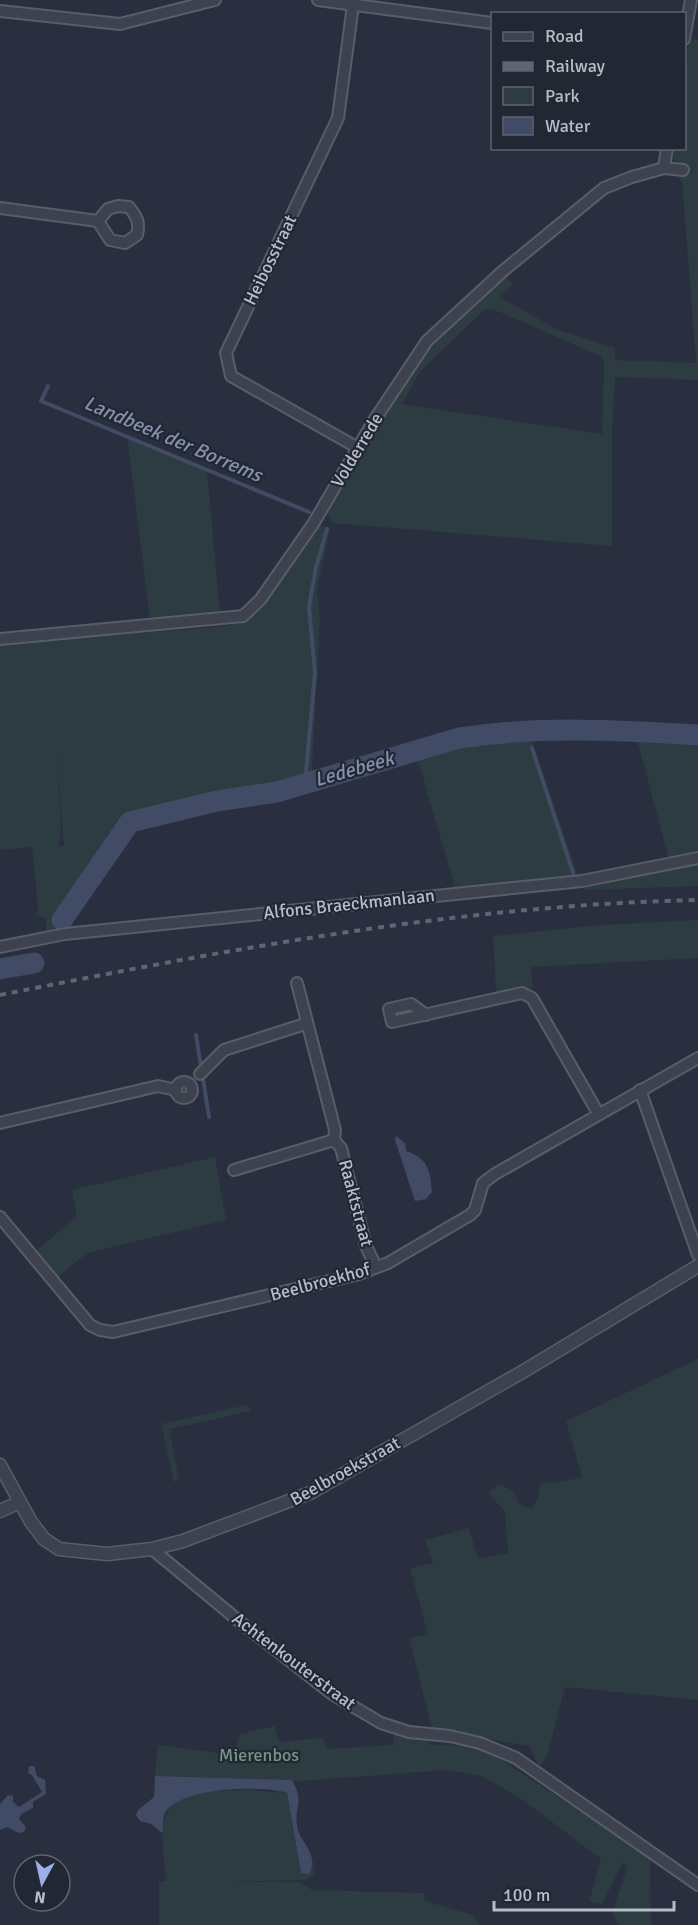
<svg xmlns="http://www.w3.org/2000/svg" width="698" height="1925" viewBox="0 0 698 1925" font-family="Signika,sans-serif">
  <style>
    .green { fill: #2c3c40; fill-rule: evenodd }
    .water { fill: #414b65 }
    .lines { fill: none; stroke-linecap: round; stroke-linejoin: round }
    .stream { stroke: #414b65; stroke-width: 4 }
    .river { stroke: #414b65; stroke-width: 21 }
    .minor-casing { stroke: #585d69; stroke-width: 14 }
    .tertiary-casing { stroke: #585d69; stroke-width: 15 }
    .minor { stroke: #3d424e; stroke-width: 10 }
    .tertiary { stroke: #3d424e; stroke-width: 12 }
    .rail { stroke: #606575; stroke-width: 4; stroke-dasharray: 6 6; stroke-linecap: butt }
    .labels { text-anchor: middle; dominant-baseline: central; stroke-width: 4.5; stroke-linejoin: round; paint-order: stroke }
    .street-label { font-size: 18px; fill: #babdc9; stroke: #222734 }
    .park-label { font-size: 18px; fill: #749781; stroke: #222734 }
    .water-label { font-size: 20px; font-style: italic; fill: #8590ac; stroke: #222734 }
  </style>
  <rect width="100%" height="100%" fill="#292f3e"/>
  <!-- green -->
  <g class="green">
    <path d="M689,38l9,2v340l-83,-3 -3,59v110l-280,-23 -5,-12 64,-108 38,-58 75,-69 9,8 -13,13 56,32 59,19v12l81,3 -14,-182 -6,-6 17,-2 -19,-13 -1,-11 11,-1 1,-80zM485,309l10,1 105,46 4,6 -2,72 -200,-30 18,-32z"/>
    <path d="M127,435l80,34 13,144 -70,5z"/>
    <path d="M320,525l10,3 -13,61 3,30 -9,168 -31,10 -140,27 -73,106 -21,1v-13l-10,-3 2,-7 -6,-61 -29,3 -3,-2v-203l227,-19 22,-6zM56,750l8,96 -5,1 2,-22z"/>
    <path d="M636,736l62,4v112l-29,7z"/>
    <path d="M485,738h46l47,138 -123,11 -39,-133 43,-12z"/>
    <path d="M698,864v22l-114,4v-4z"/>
    <path d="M698,920v38l-167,9 2,21 -37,3 -3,-55 108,-11z"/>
    <path d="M215,1157l11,63 -139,33 -29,24 -22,-26 41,-35 -5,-26z"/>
    <path d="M698,1359v341l-133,-13 -18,70 -8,9 -10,-20 -97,-17 -23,-91 19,-4 -18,-66 23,-5 -8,-23 44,-12 9,31 30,-6 -3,-41 -17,-19 10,-9c13,4 17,8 21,20l13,5 7,-14 1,-12 21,-1 21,-5 -16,-56z"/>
    <path d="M247,1405l4,6 -82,18 10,51 -5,2 -13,-58z"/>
    <path d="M275,1726l4,16 44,-4 4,11 67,-4v-13l35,5 1,8 38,1 24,8 158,102 1,69h-31l-8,-11 15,-46 -4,-6 -21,42 -13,-3 12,-42 -78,-59 -41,-24 -36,-6 -143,11 -148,-5 3,-31 76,10 6,-21z"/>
    <path d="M248,1790l39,3 14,80 11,-5 1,-9 2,15 -9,6 -80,2h74l12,8 112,3 1,8 48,14 8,10h-322v-43l7,-1c-3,-39 -16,-85 40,-90 14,-1 28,0 42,-1z"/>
  </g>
  <!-- water -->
  <g class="water">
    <path d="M396,1136l9,7 1,8c22,8 24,18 26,41l-6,7 -11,2 -20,-61z"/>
    <path d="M29,1766h5l3,10 8,4 1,14 -13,8v6l-12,6 -2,5 7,8 -2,5 -5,1 -12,-6 -7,3v-26l8,-9 5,1v6l6,5 23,-15 -10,-17 -4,-2z"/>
    <path d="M155,1776l137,4c13,23 2,26 5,46 3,18 23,27 12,48l-8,-1 -14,-80c-28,-8 -102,-6 -121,18 -5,8 -1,15 -4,22l-11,-9 -11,-3 -4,-6 2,-5 16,-13z"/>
  </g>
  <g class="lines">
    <!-- stream -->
    <g class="stream">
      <path d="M48,386l-7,15 268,111"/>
      <path d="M528,732l1,6"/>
      <path d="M532,748l41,125"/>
      <path d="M305,783l10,-110 -6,-66 7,-40 11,-38"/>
      <path d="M196,1035l13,82"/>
    </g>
    <!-- river -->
    <g class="river">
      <path d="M62,920l68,-98 87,-21 60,-9 182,-54c79,-12 159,-8 239,-3"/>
      <path d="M0,969l34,-6"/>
    </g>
    <!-- minor casing -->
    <g class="minor-casing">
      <g id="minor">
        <path d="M318,0l174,23"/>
        <path d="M353,5l-15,113 -112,235 5,23 127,72"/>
        <path d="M0,11l120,13 95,-24"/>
        <path d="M684,39l7,-39"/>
        <path d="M664,168l3,-20"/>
        <path d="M118,206l11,1c8,10 11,15 8,28l-12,8 -15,-3 -12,-19 10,-12z"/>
        <path d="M0,208l98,13"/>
        <path d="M0,639l243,-23 17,-16 53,-76 60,-102 54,-81 76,-70 101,-83 28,-11 32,-9 19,2"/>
        <path d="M0,947l65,-13 517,-53 116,-23"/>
        <path d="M297,983l38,147 -1,10 7,8 25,98 10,21"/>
        <path d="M426,1015l-15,-11 -22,5 3,13 130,-29 10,5 66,115"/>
        <path d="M200,1074l24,-24 81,-26"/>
        <circle cx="184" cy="1090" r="8"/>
        <path d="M640,1090l58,165"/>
        <path d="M0,1123l158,-37 18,4"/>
        <path d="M234,1170l100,-30"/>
        <path d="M0,1217l90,108 10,5 13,2 246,-58 29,-11 82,-48 5,-5 8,-27 12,-9 203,-116"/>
        <path d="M152,1549l87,72 93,73 49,29 28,9 41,4 30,7 36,15 182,127"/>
      </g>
    </g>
    <!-- tertiary casing -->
    <g class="tertiary-casing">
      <g id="tertiary">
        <path d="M0,1465l31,57 13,17 15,10 48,5 45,-5 31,-8 127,-48 214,-122 174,-105"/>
        <path d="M0,1511l20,-9"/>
      </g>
    </g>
    <!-- minor -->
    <use href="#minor" class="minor"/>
    <!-- tertiary -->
    <use href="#tertiary" class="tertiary"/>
    <!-- rail -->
    <path class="rail" d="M0,995c231,-46 462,-90 698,-95"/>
  </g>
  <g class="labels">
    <!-- street labels -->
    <g class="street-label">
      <text transform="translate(270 260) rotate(-64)">Heibosstraat</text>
      <text transform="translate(357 450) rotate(-59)">Volderrede</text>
      <text transform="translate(349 904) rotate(-6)">Alfons Braeckmanlaan</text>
      <text transform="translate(356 1203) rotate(75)">Raaktstraat</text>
      <text transform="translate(320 1282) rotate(-15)">Beelbroekhof</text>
      <text transform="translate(345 1471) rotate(-29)">Beelbroekstraat</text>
      <text transform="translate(294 1661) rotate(37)">Achtenkouterstraat</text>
    </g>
    <!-- park labels -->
    <g class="park-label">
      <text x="259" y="1755">Mierenbos</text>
    </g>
    <!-- water labels -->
    <g class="water-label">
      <text transform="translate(173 439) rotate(23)">Landbeek der Borrems</text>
      <text transform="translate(354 769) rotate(-16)">Ledebeek</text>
    </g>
  </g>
  <!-- legend -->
  <rect x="491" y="12" width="195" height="138" fill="#222734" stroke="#5f6370" stroke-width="1.5"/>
  <rect x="503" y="32" width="30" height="9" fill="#3d424e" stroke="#5f6370" stroke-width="1.5"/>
  <text x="545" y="42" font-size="18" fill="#babdc9">Road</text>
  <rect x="503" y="62" width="30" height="9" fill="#606575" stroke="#5f6370" stroke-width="1.5"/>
  <text x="545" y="72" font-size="18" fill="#babdc9">Railway</text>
  <rect x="503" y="87" width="30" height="18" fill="#2c3c40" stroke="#5f6370" stroke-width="1.5"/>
  <text x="545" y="102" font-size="18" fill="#babdc9">Park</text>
  <rect x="503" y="117" width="30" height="18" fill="#414b65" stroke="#5f6370" stroke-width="1.5"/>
  <text x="545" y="132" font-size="18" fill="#babdc9">Water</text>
  <!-- north arrow -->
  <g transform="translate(42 1883) rotate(188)"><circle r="28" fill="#222734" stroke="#5f6370" stroke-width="1.5"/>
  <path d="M0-4.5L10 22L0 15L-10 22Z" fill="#9cafec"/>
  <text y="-9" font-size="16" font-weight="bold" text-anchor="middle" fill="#babdc9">N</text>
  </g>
  <!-- scale -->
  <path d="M494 1901v9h180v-9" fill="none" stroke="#babdc9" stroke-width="3"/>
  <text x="503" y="1901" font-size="18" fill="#babdc9" stroke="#222734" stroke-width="4.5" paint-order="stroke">100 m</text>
</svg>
